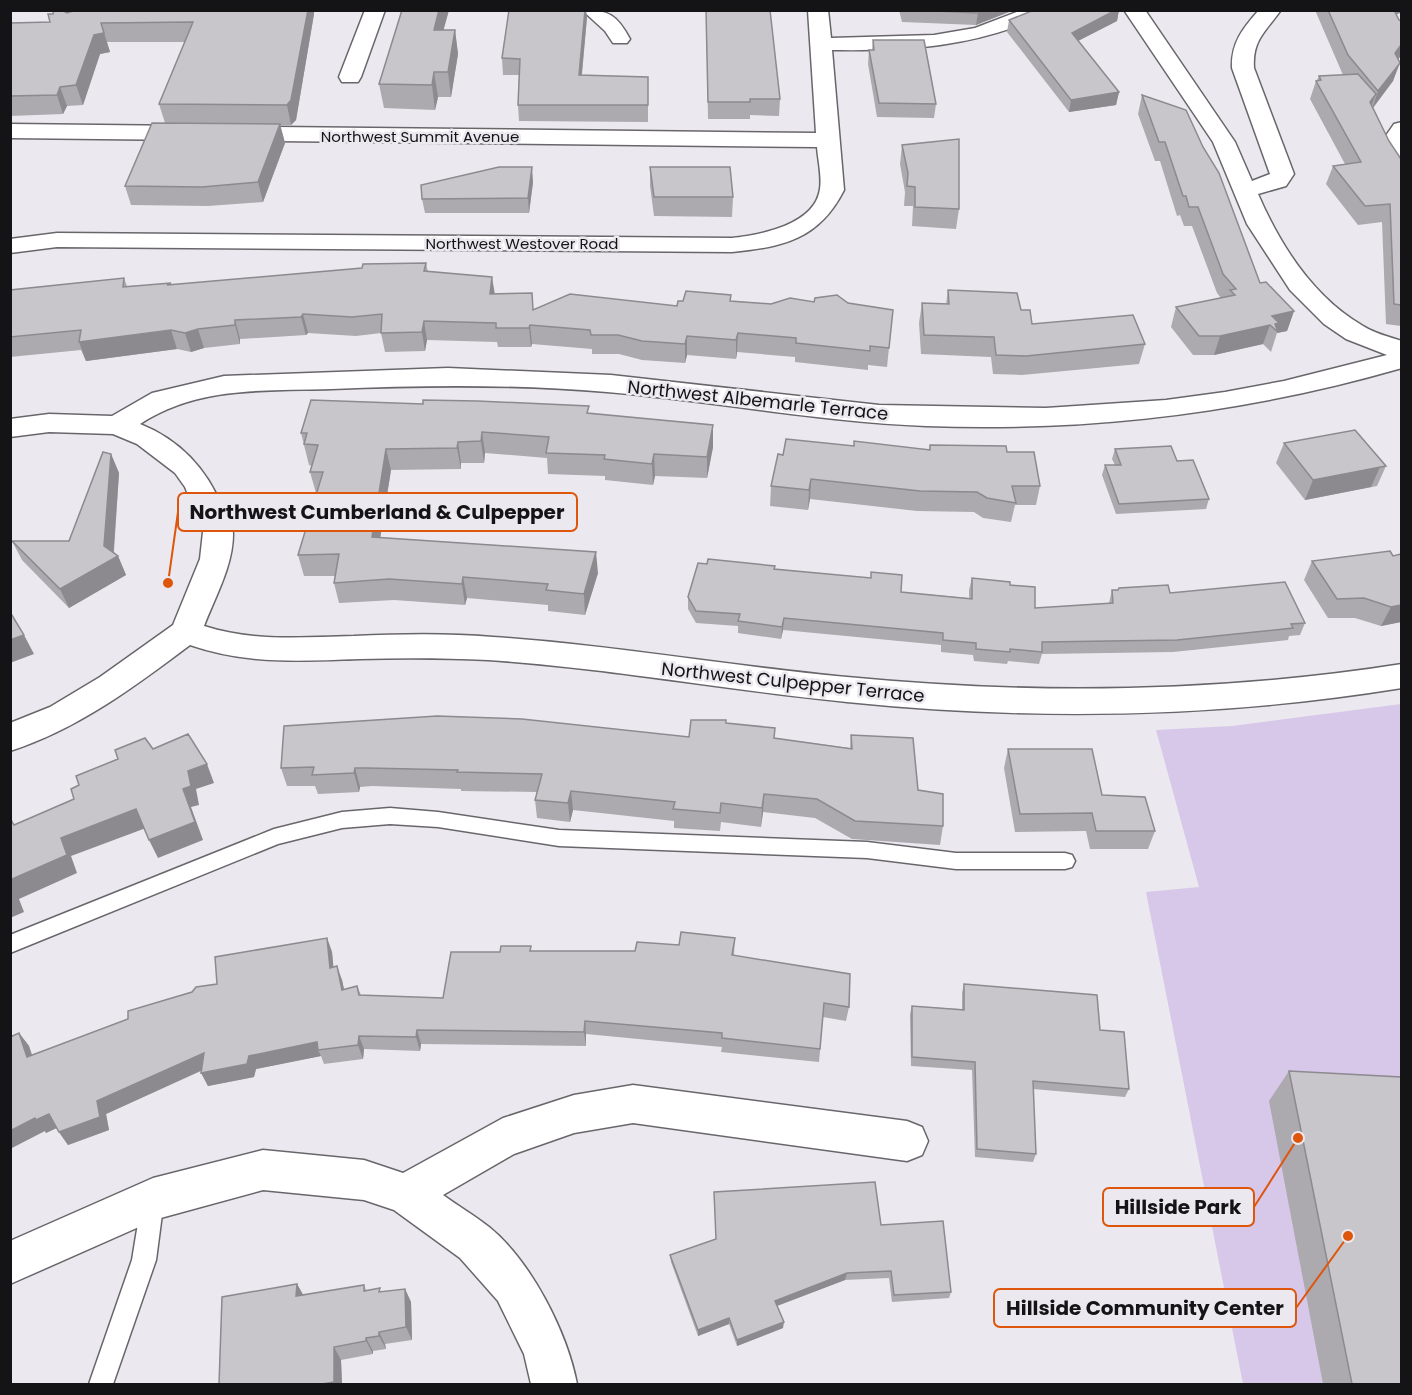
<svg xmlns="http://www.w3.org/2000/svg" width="1412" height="1395" viewBox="0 0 1412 1395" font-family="Poppins,sans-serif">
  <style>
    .green { fill: #d7c8e9 }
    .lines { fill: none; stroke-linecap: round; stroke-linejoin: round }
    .service-casing { stroke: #69666b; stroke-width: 3 }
    .minor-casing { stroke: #69666b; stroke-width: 3 }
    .service { fill: #fff; fill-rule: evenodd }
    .minor { fill: #fff; fill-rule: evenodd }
    .wall { fill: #aca9af }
    .shaded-wall { fill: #8c8a8e }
    .building { fill: #c8c5cb; stroke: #8c8a8e; stroke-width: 1.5 }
    .labels { text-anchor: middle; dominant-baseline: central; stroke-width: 5; stroke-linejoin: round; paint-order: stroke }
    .far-street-label { font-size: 15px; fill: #141315; stroke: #ebe9ef }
    .street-label { font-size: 18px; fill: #141315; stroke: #ebe9ef }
    .leader { fill: none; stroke: #dd560c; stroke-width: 2 }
    .callout-dot { fill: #dd560c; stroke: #ebe9ef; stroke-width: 2 }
    .callout { fill: #ebe9ef; stroke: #dd560c; stroke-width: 2 }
    .callout-label { font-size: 20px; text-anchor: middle; font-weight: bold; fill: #141315 }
  </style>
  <rect width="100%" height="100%" fill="#ebe9ef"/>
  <!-- green -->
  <path class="green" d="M1401,704v680h-158l-97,-492 53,-5 -43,-157 76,-4z"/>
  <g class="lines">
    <!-- service casing -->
    <g class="service-casing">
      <g id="service">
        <path d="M390,808l48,4 121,18 308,12 89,11h109l7,2 3,6 -3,6 -7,2h-109l-89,-11 -308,-12 -121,-19 -48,-3 -48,4 -64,16 -268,109v-18l264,-106 68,-17z"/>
        <path d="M153,1188l8,3 3,8 -8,61 -43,124h-24l43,-124 10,-61 3,-8z"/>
      </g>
    </g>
    <!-- minor casing -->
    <g class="minor-casing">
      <g id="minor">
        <path d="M365,10h20l-24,67 -3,5h-16l-3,-5z"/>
        <path d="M582,10c27,0 35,5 48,29l-3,4h-14l-8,-12z"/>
        <path d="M808,10h20l3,28 103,-3 41,-7 47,-18h29l-3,4c-74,33 -137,37 -216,36l12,140c-25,49 -60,57 -112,62l-675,-5 -47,6v-14l47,-6 675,5c28,-3 83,-13 88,-49 2,-13 -2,-29 -3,-42l-807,-9v-14l806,9z"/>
        <path d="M1124,10h21l90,132 17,39 18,-7 -38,-106c-1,-25 11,-40 27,-58h22c-15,21 -29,30 -27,58l40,106 -8,12 -28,8c22,51 55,103 105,132 11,7 26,11 39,15v27c-156,45 -314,64 -476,58 -107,-4 -212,-25 -319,-34 -92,-8 -183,-7 -275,-3 -67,2 -134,-3 -192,35 40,16 67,45 83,85 4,7 10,17 10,25 0,32 -18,63 -29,92 49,16 99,11 150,10 46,-2 93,-3 139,1 119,8 236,29 354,40 186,18 370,16 555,-13v24c-185,30 -369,33 -555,14 -120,-12 -239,-34 -359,-42 -43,-2 -86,-2 -128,-1 -61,2 -111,6 -170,-14 -56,42 -112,84 -180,106v-28l40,-16 50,-30 73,-52 27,-66 3,-27 -18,-45 -10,-14 -38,-29 -24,-10 -64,-2 -39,5v-18l39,-5 63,2 40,-23 72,-17 224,-8 163,7 268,30 167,3 120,-8 59,-8 59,-11 103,-26 -41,-16 -22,-15 -34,-34 -43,-66 -34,-82z"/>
        <path d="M1402,122v40l-8,-2 -9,-23 9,-13z"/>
        <path d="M633,1085l274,36 15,6 6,14 -6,14 -15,6 -274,-38 -59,10 -60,21 -71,41c15,11 31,20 46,32 42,34 78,105 88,157h-46l-7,-30 -26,-53 -38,-43 -66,-48 -30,-10 -101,-10 -106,29 -147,65v-43l143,-63 110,-28 101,10 39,13 100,-55 71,-23z"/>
      </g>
    </g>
    <!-- service -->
    <use href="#service" class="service"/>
    <!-- minor -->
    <use href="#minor" class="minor"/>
  </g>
  <!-- wall -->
  <g class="wall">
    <path d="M402,10h47l-6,20h12l3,24 -7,43h-13l-3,13 -51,-2 -5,-24z"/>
    <path d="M706,10l74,89 -1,17 -29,-1v4h-42z"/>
    <path d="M899,10h115l-38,15 -74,-3z"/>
    <path d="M1034,10h85l-2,11 -39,20 41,51 -3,13 -47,7 -62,-80 2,-12z"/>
    <path d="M1315,10h86l-5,4 2,46 -5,21 -20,27 16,33 12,18v167l-15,-2 -4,-102 -24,3 -32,-41 7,-18 12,-2 -35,-65 6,-18 1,-1 2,-4 24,-1z"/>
    <path d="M314,14l-18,106 -5,5h-11l5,18 -22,59 -55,4 -77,-1 -6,-19 40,-63 -6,-19 26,-62h-78l3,10 -10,2 -17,51 -16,1 -4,8 -53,2v-93l40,-1z"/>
    <path d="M587,17l-5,58 66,2v45l-129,-1 -1,-16 1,-30h-16l-1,-17z"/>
    <path d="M873,40l63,64 -2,14 -57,-1 -9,-53 1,-14h3z"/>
    <path d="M1142,95l118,188 34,28 -7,20 -10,2 -6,19 -8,-8 -49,11h-21l-22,-28 5,-20 45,-9 -4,-5 -25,-67h-8l-4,-11 -3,1 -17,-55h-5l-17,-47z"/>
    <path d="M902,145l57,64 -3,20 -44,-3 1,-20h-9l1,-14 -5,-28z"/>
    <path d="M650,167l83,30 -1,20 -78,-1 -4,-30z"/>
    <path d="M533,182l-4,31h-104l-3,-14z"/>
    <path d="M426,263l2,9 67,22 39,15 143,-3 54,-5 40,3 43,-2 34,1 45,7 -6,57 -19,-2v5l-73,-8v-5l-58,-5 -1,7 -49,-4 -2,8 -43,-3 -23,-6h-27v-5l-60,-5 -1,3h-33l-1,-5 -70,-2 -2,11 -40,1 -4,-19 -25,3 -48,-3 -2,2 -66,4v5l-36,4 -13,4 -14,-3 -91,12 -5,-11 -71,7v-67l114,-12 3,8 45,-1z"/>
    <path d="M948,290l73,20 11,14 113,20 -6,20 -117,11 -29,-1 -2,-17 -70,-3 -2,-31 3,-20 24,1z"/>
    <path d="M590,414l123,33 -6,31 -52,-2 -2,9 -48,-5v-4l-57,-2 -1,-16 -62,-5 -1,10h-23v6l-70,1 -11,68 218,35 -13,42 -37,-4v-6l-81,-7 -2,7 -71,-5 -55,3 -5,-20 1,-7h-31l-6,-21 19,-62h-1l-6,-21 2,-6 -3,-1 -8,-32z"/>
    <path d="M1284,443l102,23 -9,20 -72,14 -29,-37z"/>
    <path d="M930,445l77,7 33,34 -4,19h-21l-4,17 -28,-4 -9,-6 -57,-1 -107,-12 -2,11 -38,-4 1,-20 12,-31 71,-9 75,3z"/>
    <path d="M1115,449l62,12 32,38 -3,10 -90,5 -14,-39 3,-10h10l-3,-6z"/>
    <path d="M111,454l8,19 -5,79 4,4 8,19 -57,33 -47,-48 -10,-19h57z"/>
    <path d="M1393,556l8,66 -20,4 -26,-8h-27l-24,-38 8,-19z"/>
    <path d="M707,564l67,5 127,23 68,6v-8l3,-12 38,7 25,23 74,-5 3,-13 58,3 135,30 -5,12 -11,1 -1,4 -115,12 -131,2 -3,10 -31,-3 -1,3 -33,-3 -1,-6 -32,-3v-7l-158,-15 -2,9 -43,-6v-7l-42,-3 -8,-14v-12z"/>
    <path d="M726,723l48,15 76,10 1,-13 67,55 25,36 -3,19 -88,-6 -37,-21 -52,-6 -2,15 -40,-5 -1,9 -46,-3v-7l-101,-11 -3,12 -33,-4 -2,-18 2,-8 -76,-1v-2l-89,-3 -12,1 -1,5 -41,2 -3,-8h-28l-6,-18 408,-31z"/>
    <path d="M1008,749l147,82 -7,18h-58l-4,-18 -71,1 -11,-64z"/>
    <path d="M327,938l5,14 1,15 9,13 2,9 13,-3 4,9 82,3 89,-47h103l100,-13 -1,17 115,52 -3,14 -23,-4 -4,45 -98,-10 1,-5 -136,-13v12l-165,-2 -1,7 -56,-2 -1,10 -39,5 -3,-8 -65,13 -2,8 -46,9 -7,-15 -95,43 3,16 -41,15 -12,-17 -10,5 -1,-2 -26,-98 10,13 3,9 96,-36 64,-27 25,-8z"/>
    <path d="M964,984l136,46 29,59 -4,8 -92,-8 3,65 -3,8 -58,-5 -3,-87 -61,-4 -1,-52 2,-8 50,3v-16z"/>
    <path d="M1289,1071l112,313h-78l-54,-283z"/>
    <path d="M881,1225l70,67 -2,6 -57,4 -3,-24 -44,2 -68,26 6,22 -46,18 -8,-22 -31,12 -27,-74 -1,-7z"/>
    <path d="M297,1284l6,11 61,-10 2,5 16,2 23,-3 6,13 1,38 -27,4 1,5 -13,2v3l-32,6 1,24h-123z"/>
  </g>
  <!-- shaded-wall -->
  <g class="shaded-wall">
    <path d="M59,10h60l-53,15z"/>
    <path d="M308,10h6v4l-18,106 -5,5 -4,-20z"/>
    <path d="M439,10h10l-12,44 -3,-24z"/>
    <path d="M585,10h1l1,7 -7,75 -1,-17z"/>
    <path d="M985,10h29l-38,15 2,-12z"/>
    <path d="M1116,10h3l-2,11 -47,24 2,-12z"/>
    <path d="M1391,10h10v3l-8,2z"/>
    <path d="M101,23l9,29 -10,2 -17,51 -7,-20 18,-50z"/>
    <path d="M455,30l3,24 -7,43 -3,-25z"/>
    <path d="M1401,45v11l-13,15 7,-18z"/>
    <path d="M1400,63l-7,18 -21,28 6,-18z"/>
    <path d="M434,72l4,25 -3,13 -3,-25z"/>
    <path d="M60,87l7,19 -4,8 -6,-19z"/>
    <path d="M1119,92l-3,13 -47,7 2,-12z"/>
    <path d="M1376,94l-7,18 1,-10z"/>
    <path d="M280,124l5,19 -22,59 -5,-20z"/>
    <path d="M532,167l1,15 -4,31 -1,-15z"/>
    <path d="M492,277l3,18 -5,-1z"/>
    <path d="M1294,311l-7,20 -10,2 1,-1 -8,-7 -7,19 -49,11 6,-19 52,-20z"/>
    <path d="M303,314l5,19 -2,2 -5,-18z"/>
    <path d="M235,320l5,19v5l-5,-19z"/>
    <path d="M424,321l3,19 -2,11 -3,-19z"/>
    <path d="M530,325l2,19 -1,3 -2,-19z"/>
    <path d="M198,329l6,19 -13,4 -6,-19z"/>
    <path d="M171,330l6,19 -91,12 -7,-19z"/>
    <path d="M738,333l-1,19 -1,7v-19z"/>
    <path d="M687,336v19l-2,8v-19z"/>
    <path d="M713,425v22l-6,31v-21z"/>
    <path d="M482,432l3,21 -1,10 -3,-22z"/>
    <path d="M458,442l3,21v6l-4,-21z"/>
    <path d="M386,449l5,21 -14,88 -5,-21z"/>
    <path d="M111,454l8,19 -6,86 5,-3 8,19 -57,33 -9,-19 44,-43z"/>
    <path d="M654,454l1,22 -2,9 -1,-21z"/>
    <path d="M1380,467l-9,20 -66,13 8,-20z"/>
    <path d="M811,479l-1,20 -2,11 1,-20z"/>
    <path d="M596,552l2,21 -13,42 -1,-21z"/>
    <path d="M463,577l4,21 -2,7 -3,-21z"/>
    <path d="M1401,605v17l-20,4 10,-19z"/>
    <path d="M784,618l-1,12 -2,9 1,-12z"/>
    <path d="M24,635l10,19 -24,9v-23z"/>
    <path d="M207,764l7,19 -18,6 3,16 -8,2 12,33 -45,18 -9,-18 34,-51 5,-18z"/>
    <path d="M355,768l5,19 -1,5 -5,-19z"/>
    <path d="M571,791l2,19 -3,12 -2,-19z"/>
    <path d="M764,794l-1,18 -2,15 1,-19z"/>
    <path d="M136,809l10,19 -75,28 6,17 -58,26 5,13 -14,6v-38l51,-42z"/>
    <path d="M327,938l5,14 3,30 -5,-14z"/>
    <path d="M337,966l5,14 5,24 -5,-14z"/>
    <path d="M585,1021l1,13v12l-2,-14z"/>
    <path d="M417,1030l4,14 -1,7 -4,-14z"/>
    <path d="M19,1033l10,13 8,25 -10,-14z"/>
    <path d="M359,1036l5,13 -1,10 -5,-14z"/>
    <path d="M317,1042l1,8 3,6 -65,13 -2,8 -46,9 -7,-13 48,-17z"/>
    <path d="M204,1053l7,13 -105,48 3,16 -41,15 -9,-13 38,-31z"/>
    <path d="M49,1114l10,13 -13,6 -1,-2 -35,18v-18l25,-13z"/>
    <path d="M847,1273l-2,7 -71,27 1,-6z"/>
    <path d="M297,1284l8,14 -9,-2z"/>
    <path d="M405,1289l6,13 1,38 -6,-13z"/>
    <path d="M729,1318v6l-31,12v-6z"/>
    <path d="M784,1322l-1,6 -46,18v-6z"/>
    <path d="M379,1332l6,12 1,5 -7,-13z"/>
    <path d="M366,1338l7,13v3l-7,-13z"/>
    <path d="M334,1347l7,13 1,24h-7l-1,-2z"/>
  </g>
  <!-- building -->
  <g class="building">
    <path d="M54,10h8l5,3 9,-3h232l-17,90 -4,5 -128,-1 34,-82 -92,1 3,10 -10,2 -18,50 -16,2 -3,8 -47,1v-73l40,-1 -2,-8h5z"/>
    <path d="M402,10h37l-5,20h21l-7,42h-14l-2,13 -53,-1z"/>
    <path d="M509,10h76l-6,65 69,2v28h-130l2,-46 -18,-1z"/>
    <path d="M706,10h64l10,89h-30v3h-42z"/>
    <path d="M915,10h70l-7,3z"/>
    <path d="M1034,10h82l-44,23 47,59 -48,8 -62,-80z"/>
    <path d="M1328,10h66l5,10 2,1v24l-6,8 5,10 -22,28 -30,-36z"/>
    <path d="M873,40h51l12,64 -57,-1 -10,-53h5z"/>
    <path d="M1358,74l18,20 -6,8 19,39 12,18v146l-7,-1 -4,-100 -25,2 -32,-40 28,-4 -45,-81 5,-1 -2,-4z"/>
    <path d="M1142,95l44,15 17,37 16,26 41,110 6,-1 28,29 -22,5 7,7 -4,1 3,8 -8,-7 -50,11h-21l-23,-29 59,-12 -5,-5 6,-1 -13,-15 -25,-67h-9l-3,-11h-3l-18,-54h-6z"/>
    <path d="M152,123l128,1 -22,58 -56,5 -77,-1z"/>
    <path d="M959,139v70l-44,-2v-20l-8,-1 1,-13 -6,-28z"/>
    <path d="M499,167h33l-4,31 -106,1 -1,-14z"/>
    <path d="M650,167h80l3,30h-79z"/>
    <path d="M426,263l-2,8 68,6 -2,17 42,-1 1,17 37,-16 107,12 1,-5h5l3,-10 45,4 -1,6 41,3 19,-6 24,4 1,-4 22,-3 11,8 45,7 -4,38 -19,-2v5l-74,-8v-5l-58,-5 -2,7 -49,-4 -2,8 -43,-3 -24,-6h-27l-1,-5 -60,-5 -1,3h-33v-5l-72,-2 -2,11 -41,1 1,-19 -30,3 -49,-3 -2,3 -66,3v5l-37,4 -13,4 -14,-3 -92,12 2,-12 -71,7v-47l114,-12 -1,9 48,-4 -4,2 195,-17 1,-4z"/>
    <path d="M948,290l69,3 4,17h9l2,14 101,-9 12,29 -119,12 -30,-1 -2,-18 -70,-2 -2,-32 27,1z"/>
    <path d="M311,400l112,4v-4l55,1 111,5 -2,7 126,12 -6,32 -53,-3 -2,10 -48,-5 1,-4 -59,-2 3,-16 -67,-5 -1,9 -23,1 -1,6 -71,1 -14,88 224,15 -12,42 -38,-4 2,-6 -85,-7 -1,7 -73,-5 -55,4 5,-29 -41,1 25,-83h-13l8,-27 -14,-1 3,-11h-6z"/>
    <path d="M1355,430l31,36 -73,14 -29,-37z"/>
    <path d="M786,439l68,7v-5l76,9v-5l76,1 1,6h27l6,34h-28l4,17 -29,-5 -10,-6 -57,-1 -109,-12 -2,11 -38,-4 7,-32 5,1z"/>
    <path d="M1171,446l6,15 16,-1 16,39 -90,5 -14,-39h16l-6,-16z"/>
    <path d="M103,452l8,2 -7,92 14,10 -58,33 -48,-48h57z"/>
    <path d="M1390,551l3,5 8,-2v51l-10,2 -27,-9 -27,1 -25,-38z"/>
    <path d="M708,559l67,7 -1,3 97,9v-6l31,3 -1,17 71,7v-21l38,4v3l25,2v21l78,-5 -1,-13h6l1,-2 49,-3 2,8 115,-11 20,41 -14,1 2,4 -116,12 -135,2v10l-32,-3v3l-34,-3v-6l-33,-3v-7l-159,-15 -2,9 -44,-6 2,-7 -44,-3 -8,-14 10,-34 9,1z"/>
    <path d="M10,612l14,23 -14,5z"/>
    <path d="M437,716l85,3 167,18 2,-17h35v3l49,5 -1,10 78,11 -1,-14 62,3 5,52 25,4v32l-88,-5 -38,-22 -53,-5 -2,14 -41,-5 -1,10 -47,-4 2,-7 -104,-11 -3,12 -33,-3 7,-26 -85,-2 1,-2 -91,-2h-12l-1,5 -42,2 2,-8 -33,1 3,-42z"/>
    <path d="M188,734l19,30 -19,7 3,15 -8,3 12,33 -46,18 -13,-31 -75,29 6,17 -57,25v-62l4,7 60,-26 -3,-10 8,-4 -3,-9 42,-17 -3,-9 30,-12 8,11z"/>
    <path d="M1008,749h84l10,46 43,2 10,34h-59l-4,-18 -72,1z"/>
    <path d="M681,932l54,6 -3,17 118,19 -1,33 -25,-4 -4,46 -98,-11v-5l-137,-12 -1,11 -167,-2 -1,7 -57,-1 -1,9 -40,5 -1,-8 -68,14 -2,8 -46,9 3,-20 -107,48 3,16 -41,15 -10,-18 -13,6 -1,-2 -25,13v-94l9,-4 8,24 101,-38v-8l64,-19 4,-5 21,-3 -2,-27 112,-19 3,30 7,-2 5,24 15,-4 2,9 84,3 8,-46h49l1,-6h30l-1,5h105l2,-9 42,3z"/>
    <path d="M964,984l133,11 3,35 24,2 5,57 -96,-8 3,73 -59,-5 -2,-87 -63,-5v-51l52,4z"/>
    <path d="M1289,1071l112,6v307h-49z"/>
    <path d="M875,1182l6,43 62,-4 8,71 -57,3 -3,-24 -44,2 -72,28 9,21 -47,18 -8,-22 -31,12 -28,-75 46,-16 -2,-47z"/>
    <path d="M297,1284l-1,12 68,-11v6l16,-3 -1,4 26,-3 1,38 -27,5v4l-13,2v3l-32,6v35l-12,2h-103l3,-87z"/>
  </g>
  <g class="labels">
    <!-- far-street labels -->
    <g class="far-street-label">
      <text x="420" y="136">Northwest Summit Avenue</text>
      <text x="522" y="243">Northwest Westover Road</text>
    </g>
    <!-- street labels -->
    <g class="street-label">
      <text transform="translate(758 400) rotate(6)">Northwest Albemarle Terrace</text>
      <text transform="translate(793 682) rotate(6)">Northwest Culpepper Terrace</text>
    </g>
  </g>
  <!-- callouts -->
  <path class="leader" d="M168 583L178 512M1298 1138L1254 1207M1348 1236L1296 1308"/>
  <g class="callout-dot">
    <circle cx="168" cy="583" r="6"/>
    <circle cx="1298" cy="1138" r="6"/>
    <circle cx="1348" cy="1236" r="6"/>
  </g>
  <g class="callout">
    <rect x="178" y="493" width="399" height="38" rx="6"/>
    <rect x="1103" y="1188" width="151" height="38" rx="6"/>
    <rect x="994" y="1289" width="302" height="38" rx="6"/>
  </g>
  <g class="callout-label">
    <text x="377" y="519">Northwest Cumberland &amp; Culpepper</text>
    <text x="1178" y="1214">Hillside Park</text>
    <text x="1145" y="1315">Hillside Community Center</text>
  </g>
  <!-- border -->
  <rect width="1412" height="1395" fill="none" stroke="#141315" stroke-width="24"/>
</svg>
